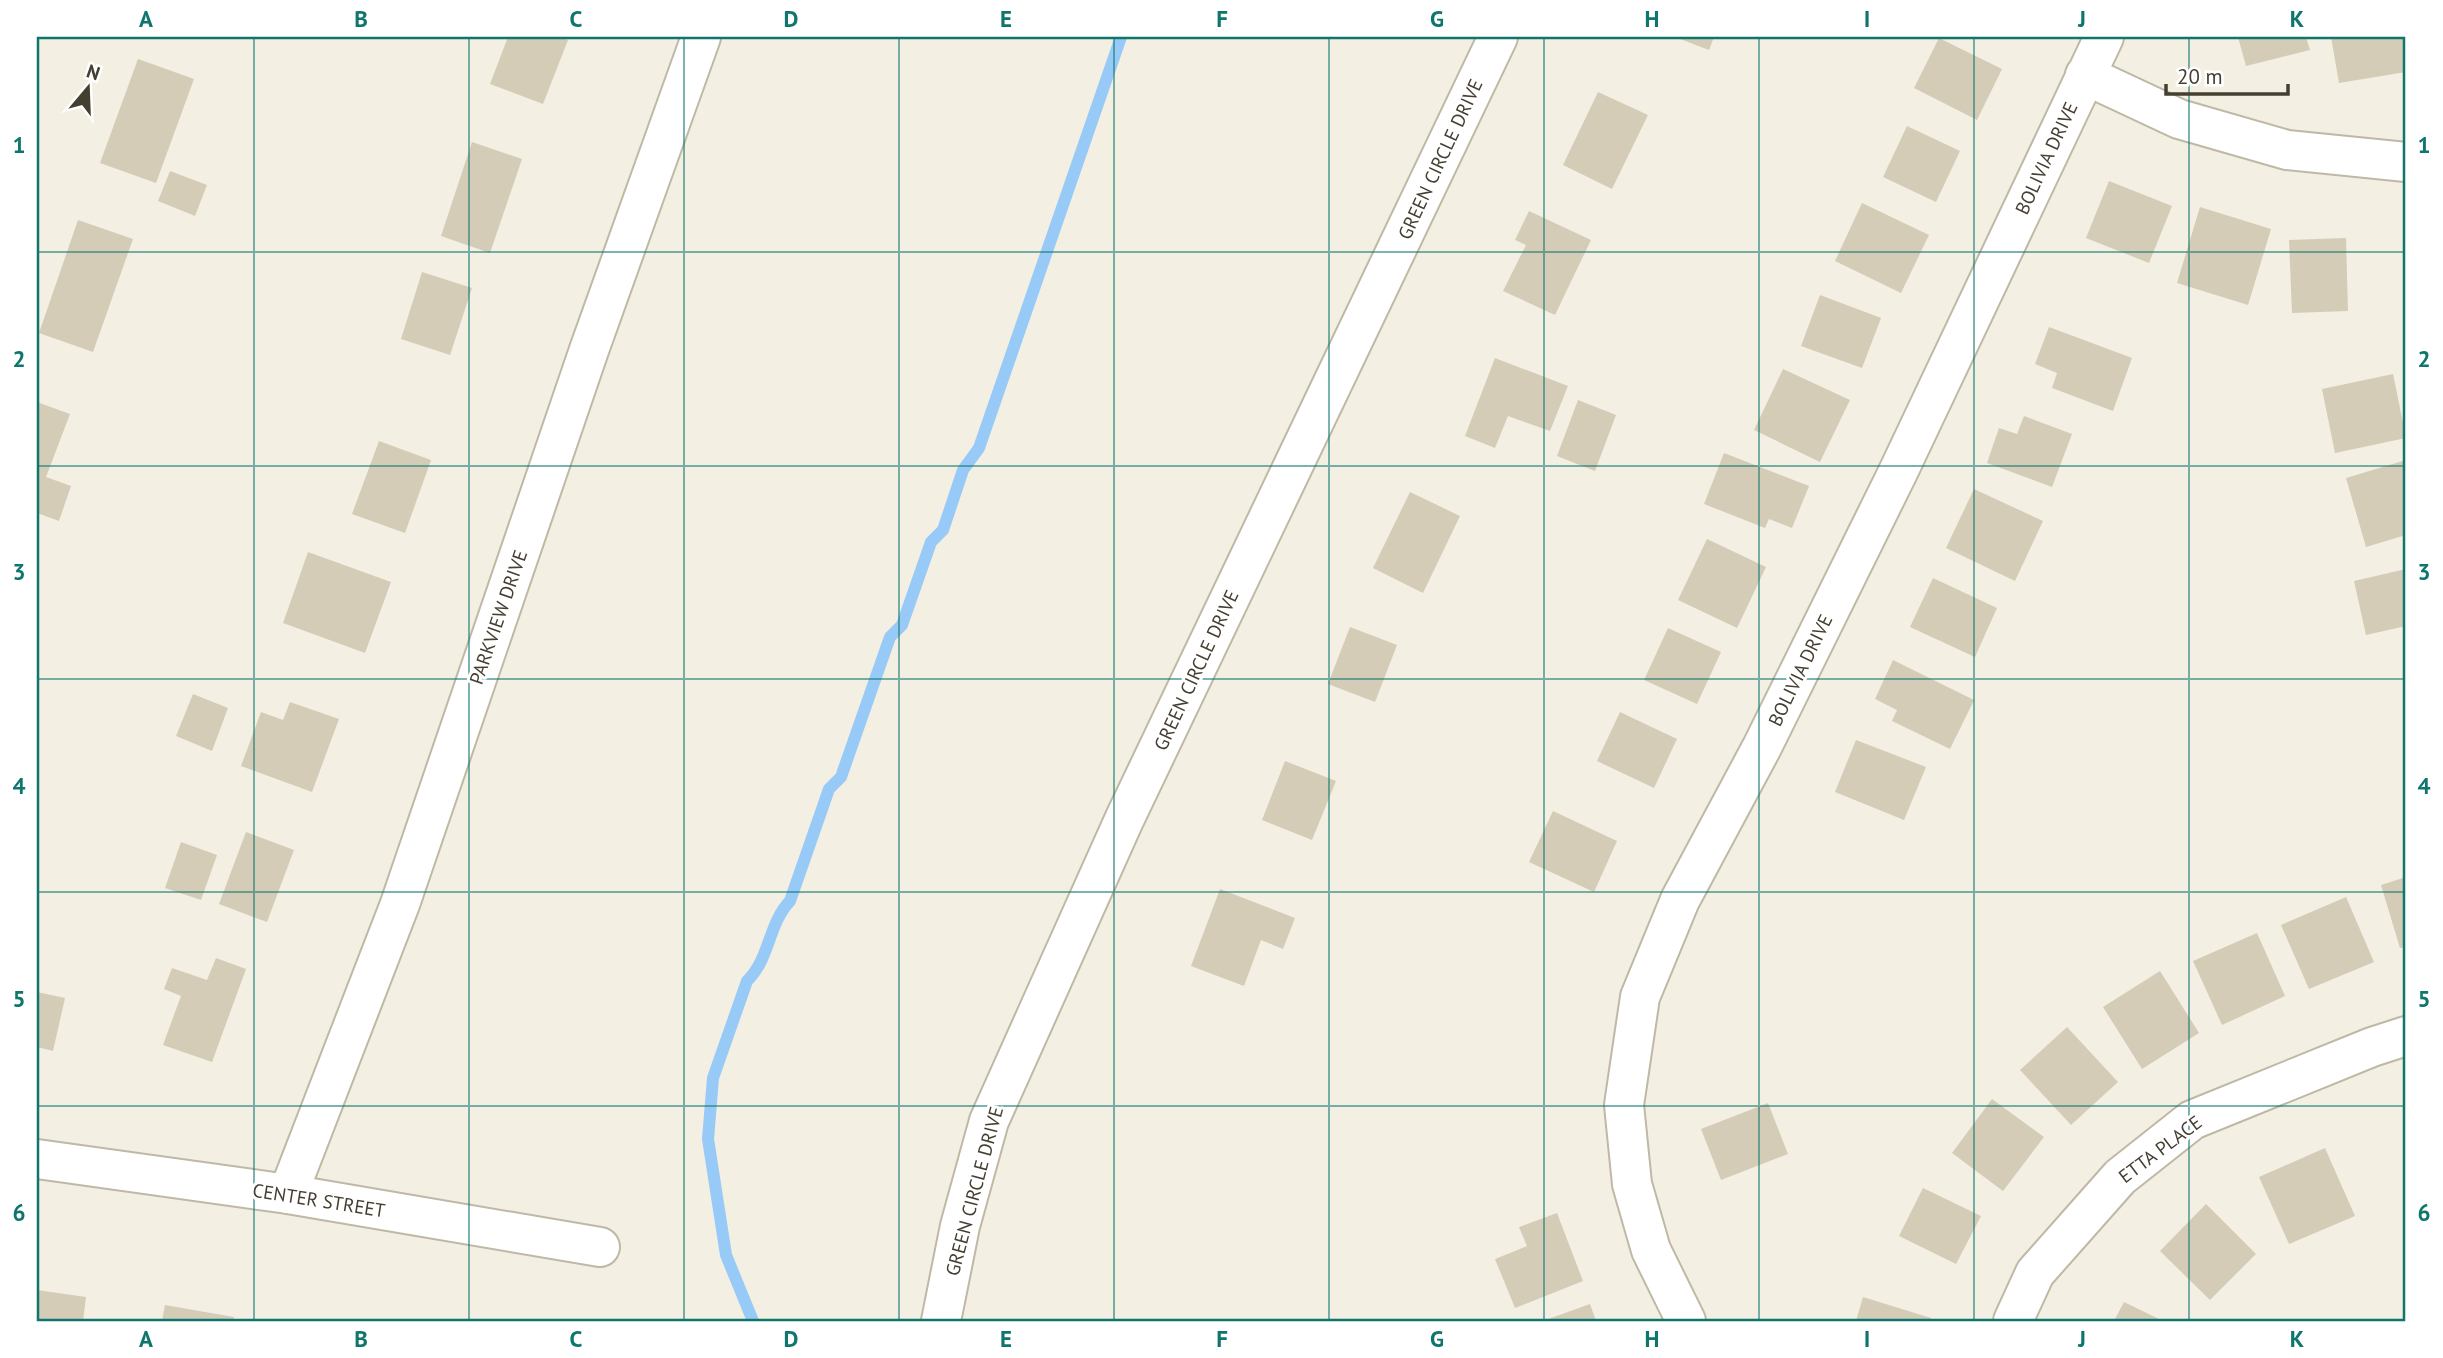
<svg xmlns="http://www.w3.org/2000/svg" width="2443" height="1358" viewBox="0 0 2443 1358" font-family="'PT Sans',sans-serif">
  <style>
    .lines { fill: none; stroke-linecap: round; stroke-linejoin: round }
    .stream { stroke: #98caf7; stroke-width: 12 }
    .building { fill: #d5ccb7 }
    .minor-casing { stroke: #bfb8a5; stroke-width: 42 }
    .minor { stroke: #fff; stroke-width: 38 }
    .grid { fill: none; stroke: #0f766e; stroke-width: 2; stroke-opacity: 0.55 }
    .labels { text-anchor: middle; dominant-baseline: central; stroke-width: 6; stroke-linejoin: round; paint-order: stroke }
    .street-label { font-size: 19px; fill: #453f32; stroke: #fff }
    .neatline { fill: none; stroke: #0f766e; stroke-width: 2.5 }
    .grid-label { font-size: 23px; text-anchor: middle; font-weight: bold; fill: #0f766e }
  </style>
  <rect width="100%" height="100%" fill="#f3efe3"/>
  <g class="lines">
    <!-- stream -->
    <path class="stream" d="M753,1321l-27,-66 -18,-116 5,-61 34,-97c23,-22 21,-57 43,-80l39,-112 12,-12 49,-140 12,-12 29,-83 12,-12 20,-60 16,-22 142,-411"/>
  </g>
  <!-- building -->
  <g class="building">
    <path d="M508,37h53l7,3 -25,64 -53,-20z"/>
    <path d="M1675,37h39l-5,13z"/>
    <path d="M2238,37h68l4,13 -64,16z"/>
    <path d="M2331,37h73l2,35 -67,11z"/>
    <path d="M1939,38l63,31 -25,51 -63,-32z"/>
    <path d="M138,59l56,20 -38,104 -56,-20z"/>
    <path d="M1598,92l50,23 -36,74 -49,-24z"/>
    <path d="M1907,126l53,25 -24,51 -53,-25z"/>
    <path d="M472,142l50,17 -32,94 -49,-17z"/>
    <path d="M170,171l37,14 -12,31 -37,-15z"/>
    <path d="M2109,181l63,25 -23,57 -63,-25z"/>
    <path d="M1862,203l67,32 -28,58 -66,-32z"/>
    <path d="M2200,207l71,22 -23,76 -71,-22z"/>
    <path d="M1529,211l62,29 -36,75 -52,-24 23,-46 -11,-5z"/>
    <path d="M78,220l55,19 -40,113 -54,-19z"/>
    <path d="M2346,238l2,73 -56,2 -3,-73z"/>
    <path d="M422,272l50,16 -22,67 -49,-16z"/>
    <path d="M1820,295l61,23 -19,50 -61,-22z"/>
    <path d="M2049,327l83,31 -19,53 -61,-23 5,-15 -22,-9z"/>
    <path d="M1495,358l73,28 -18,45 -42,-15 -13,32 -30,-12z"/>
    <path d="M1783,369l67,31 -30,62 -66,-32z"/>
    <path d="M2393,374l13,64 -71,15 -13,-64z"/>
    <path d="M1578,400l38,15 -21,56 -38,-15z"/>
    <path d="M37,402l33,12 -24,63 25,9 -12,35 -22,-8z"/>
    <path d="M2024,416l48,18 -20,53 -65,-24 12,-35 18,6z"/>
    <path d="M379,441l52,19 -26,73 -53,-19z"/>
    <path d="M1724,453l85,33 -17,42 -23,-9 -4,9 -61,-24z"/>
    <path d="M2406,460v75l-40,12 -20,-69z"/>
    <path d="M1974,489l69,32 -28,60 -69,-33z"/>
    <path d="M1410,492l50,24 -37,77 -50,-25z"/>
    <path d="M1707,539l59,28 -29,61 -59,-28z"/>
    <path d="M308,552l83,30 -26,71 -82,-30z"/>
    <path d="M2406,569v57l-40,9 -12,-54z"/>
    <path d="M1933,578l64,30 -22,49 -65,-30z"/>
    <path d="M1350,627l47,18 -22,57 -47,-18z"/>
    <path d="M1668,628l53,24 -24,52 -53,-24z"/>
    <path d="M1893,660l81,40 -24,49 -58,-28 5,-11 -22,-11z"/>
    <path d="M193,694l35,14 -16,43 -36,-15z"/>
    <path d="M290,702l49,17 -27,73 -71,-26 20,-54 22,8z"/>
    <path d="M1620,712l57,27 -23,49 -57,-27z"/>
    <path d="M1856,740l70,27 -22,53 -69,-28z"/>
    <path d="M1285,761l51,20 -24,59 -50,-20z"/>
    <path d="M1553,811l64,30 -23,51 -65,-30z"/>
    <path d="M246,832l48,18 -27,72 -48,-18z"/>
    <path d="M181,842l36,13 -16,45 -36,-12z"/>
    <path d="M2406,877v70l-6,1 -19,-63z"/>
    <path d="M1220,889l75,29 -12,31 -22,-9 -17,46 -53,-20z"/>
    <path d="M2346,897l28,65 -65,27 -28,-64z"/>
    <path d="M2257,933l28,63 -63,29 -29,-64z"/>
    <path d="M216,958l30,11 -34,93 -49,-17 18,-49 -17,-7 8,-21 35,12z"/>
    <path d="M2160,971l39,62 -57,36 -39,-62z"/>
    <path d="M37,992l28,6 -12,53 -16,-4z"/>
    <path d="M2067,1027l51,55 -47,43 -51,-55z"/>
    <path d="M1992,1099l52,38 -41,54 -51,-38z"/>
    <path d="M1768,1103l20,51 -67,26 -20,-51z"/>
    <path d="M2325,1148l30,68 -66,28 -30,-67z"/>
    <path d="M1923,1188l58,28 -25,48 -57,-28z"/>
    <path d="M2206,1204l50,50 -46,46 -50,-49z"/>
    <path d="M1557,1213l26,68 -68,27 -20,-49 32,-13 -8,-19z"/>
    <path d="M37,1290l49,7 -3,24h-46z"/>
    <path d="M1863,1297l68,21 -1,3h-74z"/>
    <path d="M2124,1302l39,19h-49z"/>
    <path d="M1590,1304l6,17h-53z"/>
    <path d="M165,1305l69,12 -1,4h-71z"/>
  </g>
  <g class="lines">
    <!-- minor casing -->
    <g class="minor-casing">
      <g id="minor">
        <path d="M2085,75l94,44 108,31 119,12"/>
        <path d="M37,1159l251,35 312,53"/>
        <path d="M288,1194l112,-290 189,-554 112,-313"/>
        <path d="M941,1321l19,-95 29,-105 135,-301 374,-783"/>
        <path d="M1686,1321l-35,-71 -19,-66 -8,-79 16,-108 40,-97 82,-153 136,-275 206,-435"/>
        <path d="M2013,1321l22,-48 85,-96 72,-57 180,-73 34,-11"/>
      </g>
    </g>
    <!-- minor -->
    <use href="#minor" class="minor"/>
  </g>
  <!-- grid -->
  <path class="grid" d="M254,37v1284M469,37v1284M684,37v1284M899,37v1284M1114,37v1284M1329,37v1284M1544,37v1284M1759,37v1284M1974,37v1284M2189,37v1284M37,252h2369M37,466h2369M37,679h2369M37,892h2369M37,1106h2369"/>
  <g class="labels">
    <!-- street labels -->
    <g class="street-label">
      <text transform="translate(2046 158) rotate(-65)">BOLIVIA DRIVE</text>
      <text transform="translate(1440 159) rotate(-65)">GREEN CIRCLE DRIVE</text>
      <text transform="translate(498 617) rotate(-71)">PARKVIEW DRIVE</text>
      <text transform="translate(1196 670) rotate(-65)">GREEN CIRCLE DRIVE</text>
      <text transform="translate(1800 670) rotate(-64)">BOLIVIA DRIVE</text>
      <text transform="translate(2160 1149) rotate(-37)">ETTA PLACE</text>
      <text transform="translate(974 1191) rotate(-75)">GREEN CIRCLE DRIVE</text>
      <text transform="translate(319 1200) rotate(9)">CENTER STREET</text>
    </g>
  </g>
  <!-- border -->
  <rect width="2443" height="1358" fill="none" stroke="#ffffff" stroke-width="77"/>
  <!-- north arrow -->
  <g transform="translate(88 88) rotate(19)" stroke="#ffffff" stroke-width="5" paint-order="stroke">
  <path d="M0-5L12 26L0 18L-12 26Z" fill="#453f32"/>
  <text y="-10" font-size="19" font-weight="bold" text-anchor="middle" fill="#453f32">N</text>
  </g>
  <!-- scale -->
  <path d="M2166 84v10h122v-10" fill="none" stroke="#453f32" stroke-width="3.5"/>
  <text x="2177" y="84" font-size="21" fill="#453f32" stroke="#ffffff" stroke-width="5" paint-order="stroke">20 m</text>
  <rect x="38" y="38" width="2366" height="1282" class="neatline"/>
  <g class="grid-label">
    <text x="146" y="27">A</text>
    <text x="361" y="27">B</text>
    <text x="576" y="27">C</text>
    <text x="791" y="27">D</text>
    <text x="1006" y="27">E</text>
    <text x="1222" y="27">F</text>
    <text x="1437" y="27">G</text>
    <text x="1652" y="27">H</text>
    <text x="1867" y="27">I</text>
    <text x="2082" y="27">J</text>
    <text x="2297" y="27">K</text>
    <text x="19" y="153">1</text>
    <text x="2424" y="153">1</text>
    <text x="19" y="367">2</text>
    <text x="2424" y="367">2</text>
    <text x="19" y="580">3</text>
    <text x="2424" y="580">3</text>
    <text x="19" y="794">4</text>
    <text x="2424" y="794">4</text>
    <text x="19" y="1007">5</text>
    <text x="2424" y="1007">5</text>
    <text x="19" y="1221">6</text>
    <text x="2424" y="1221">6</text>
    <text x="146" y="1347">A</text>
    <text x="361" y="1347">B</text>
    <text x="576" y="1347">C</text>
    <text x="791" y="1347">D</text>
    <text x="1006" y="1347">E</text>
    <text x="1222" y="1347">F</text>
    <text x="1437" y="1347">G</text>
    <text x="1652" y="1347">H</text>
    <text x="1867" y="1347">I</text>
    <text x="2082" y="1347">J</text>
    <text x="2297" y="1347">K</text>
  </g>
</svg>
